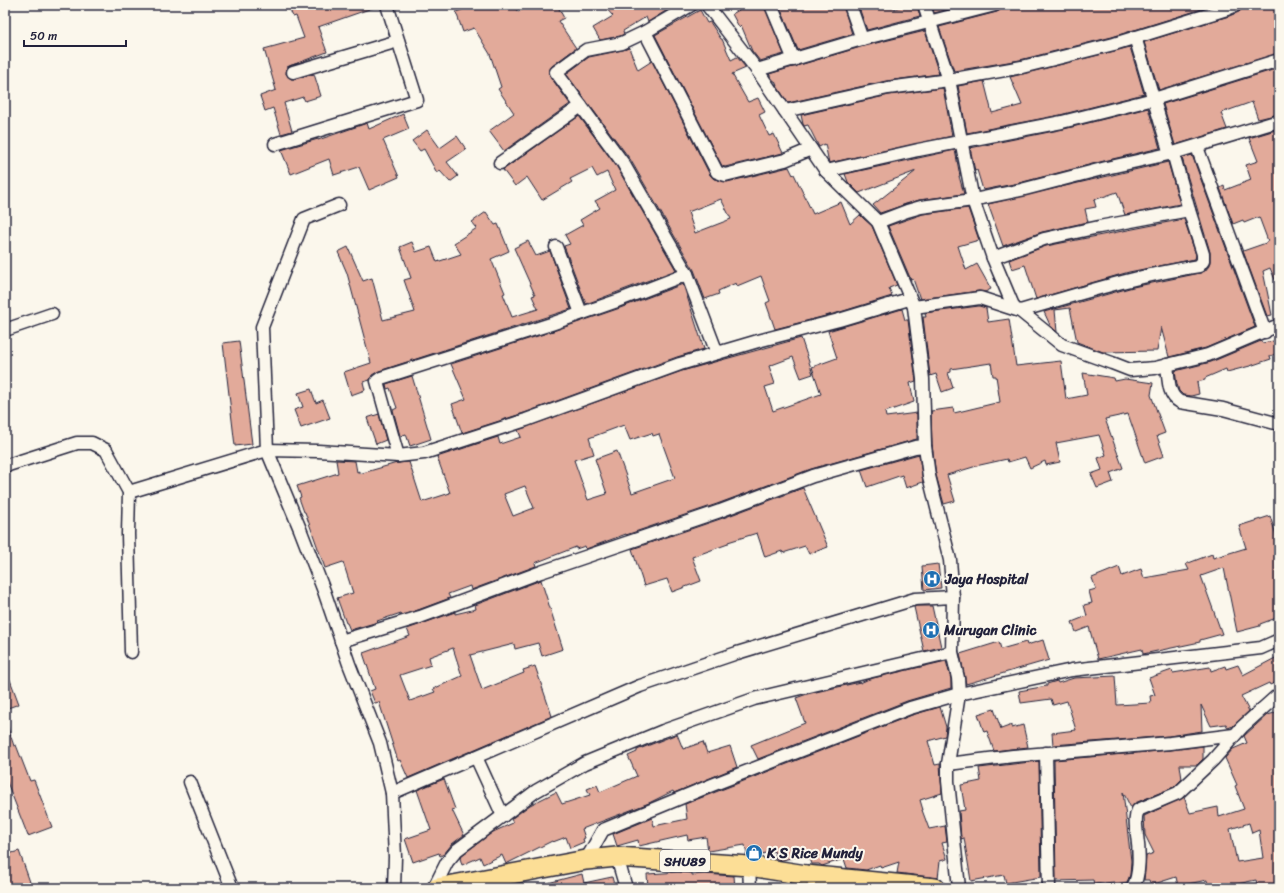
<svg xmlns="http://www.w3.org/2000/svg" width="1284" height="893" viewBox="0 0 1284 893" font-family="Sriracha,sans-serif">
  <style>
    .building { fill: #e2aa9a; stroke: #22223b; fill-rule: evenodd }
    .lines { fill: none; stroke-linecap: round; stroke-linejoin: round }
    .street-casing { stroke: #22223b; stroke-width: 15 }
    .primary-casing { stroke: #22223b; stroke-width: 22 }
    .street { stroke: #fbf7ec; stroke-width: 12 }
    .primary { stroke: #fcde96; stroke-width: 19 }
    .labels { text-anchor: middle; dominant-baseline: central; stroke-width: 4; stroke-linejoin: round; paint-order: stroke }
    .shield { fill: #fbf7ec; stroke: #636270; stroke-width: 1 }
    .shield-label { font-size: 13px; font-weight: bold; fill: #22223b }
    .poi-label { font-size: 14px; font-weight: bold; fill: #22223b; stroke: #fbf7ec; text-anchor: start }
  </style>
  <rect width="100%" height="100%" fill="#fbf7ec"/>
  <filter id="ink" filterUnits="userSpaceOnUse"><feTurbulence type="fractalNoise" baseFrequency=".025" numOctaves="2"/><feDisplacementMap in="SourceGraphic" scale="8" xChannelSelector="R" yChannelSelector="G"/><feConvolveMatrix kernelMatrix="1 2 1 2 8 2 1 2 1" color-interpolation-filters="sRGB"/></filter>
  <g filter="url(#ink)">
    <!-- building -->
    <g class="building">
      <path d="M288,5h87v2l-57,20 9,25 -40,15 -1,7 5,5h4l19,-5 7,22 -16,5 -2,-4 -19,6 8,28 -11,3 -8,-26 -8,3 -5,-15 16,-6 -12,-41 40,-11 -8,-22 -3,1z"/>
      <path d="M476,5h37l5,7 12,-7h27l7,13 -6,3 18,27 -24,18 -3,6 1,4 20,28 -66,47 -15,-20 25,-18 -16,-24 3,-2 -11,-33 -16,-26 -11,4 -7,-20z"/>
      <path d="M603,5h64l2,4 -21,13 -2,-5 -23,14 1,3 -4,2 -20,4 -7,-12 20,-12z"/>
      <path d="M737,5h27l20,49 -24,7 -8,-10 -11,-26 -2,2 -7,-13 7,-4z"/>
      <path d="M779,5h64l9,29 -54,16z"/>
      <path d="M858,5h35l1,4 12,-4h11l3,11 -53,14z"/>
      <path d="M932,5h33l-31,8z"/>
      <path d="M1002,5h213l-103,32 -92,23 -66,11 -15,-44 58,-15 3,-2z"/>
      <path d="M1243,5h36v48l-120,37 -15,-48 85,-26 10,-4 3,-3z"/>
      <path d="M700,10l7,13 3,-1 11,17h1l9,21 6,-3 9,11 -14,6 16,28 10,-4 7,14 -6,3 10,21 5,-2 9,19 -58,14 -3,-1 -67,-131z"/>
      <path d="M925,31l14,43 -53,7 -98,22 -11,-17 -2,-5h-1l-5,-7 95,-28z"/>
      <path d="M1130,47l14,47 -84,21 -93,18 -9,-47 26,-5 8,32 30,-8 -12,-28z"/>
      <path d="M629,48l9,22 14,-9 58,114 4,4 13,3 62,-15 4,8 1,-1 19,40 28,-12 9,22 10,-9 4,4 8,7 25,59 -8,3 3,8 -55,17 -62,16 -9,-26 4,-2 -9,-25 -24,10 -1,-3 -18,8 1,3 -14,5 -11,-29 -64,-111 -64,-85 23,-17 34,-7zM721,199l10,20 -36,14 -7,-21z"/>
      <path d="M1279,68v46l-21,5 -6,-17 -31,11 6,16 -52,16 -12,-41z"/>
      <path d="M943,88l9,48 -123,27 -4,-19 -6,3 -11,-22 -4,1 -1,-2 -2,-9 88,-20z"/>
      <path d="M1148,108l12,40 -56,13 -85,22 -36,7 -6,-20 -2,1 -5,-23 94,-19z"/>
      <path d="M403,114l6,15 -26,11 16,37 -30,13 -10,-23 -25,8 -5,-16 -38,15 -10,-24 37,-11v1l49,-17 2,6z"/>
      <path d="M579,116l38,51 59,103 -90,34 -22,-58 6,-2 -5,-9 18,-10 -3,-5 20,-12 -5,-7 20,-11 -8,-18 -10,5 -5,-9 -22,11 2,3 -30,18 -15,-23 -12,9 -12,-16z"/>
      <path d="M1279,129v160l-9,-21 -7,3 9,44 -5,1 -24,-65 23,-8v-1l2,-1 -9,-24 -15,6 -1,-3 -10,4 -13,-36 4,-2 1,4 26,-10 -5,-15 12,-4 -9,-23z"/>
      <path d="M427,130l13,18 17,-12 9,13 -19,13 11,14 -8,6 -10,-11 -3,2 -13,-24 -4,2 -8,-10z"/>
      <path d="M955,150l5,26h-1l5,18 -45,6 -39,13 -7,-8 43,-34 -57,22 -11,-11 -3,-8z"/>
      <path d="M1192,155l63,172 -49,21 -37,9 -8,-30 -4,24 -54,1 -26,-10 -7,-34 -15,2 2,22 -7,-7 -6,-13 89,-25 67,-14 5,-2 4,-5 1,-5v-9l-28,-94z"/>
      <path d="M1168,162l12,42 -55,11 -8,-23 -23,8 2,7 -11,2 3,13 -46,10 -39,14 -15,-42z"/>
      <path d="M968,208l11,32 -21,6 8,24 11,-6 14,25 -6,3 -6,-1 -59,8 -7,-20 -2,1 -23,-54 35,-12z"/>
      <path d="M486,212l9,13 3,-1 11,27 -18,8 14,34 -2,1 9,23 26,-8 -6,-13 3,-1 -21,-47 14,-7 8,15 14,-5 21,58 -192,62 -7,4 -2,5 -7,2 2,8 -14,5 -7,-23 27,-9 -24,-90 -9,-21 10,-5 15,34 9,-3 11,42 32,-8 -11,-32 7,-2 -11,-31 12,-5 4,10 15,-5 6,15 24,-8 -7,-11 23,-15 -5,-6z"/>
      <path d="M1184,219l12,36 -1,4 -66,13 -93,27 -11,-34 -13,4 -3,-9 37,-14z"/>
      <path d="M683,284l21,65 -27,8 -153,56 -62,20 -10,-29 14,-5 -15,-35 102,-33 67,-23z"/>
      <path d="M979,306l7,2 2,14 21,-3 7,47 45,-5 5,38 21,-4 -4,-22 31,5 1,3 10,-2 28,4 -2,12 14,38 -8,3 7,20 -19,7 -17,-49 -23,5 18,49 -13,5 3,9 -16,6 -6,-14 11,-4 -4,-12 8,-3 -7,-20 -43,8 4,19 -14,3 -1,-4 -15,7 -5,-11 -17,5 -1,-3 -27,6 -33,10 8,26 -11,3 -8,-29 -4,-30 -1,-34 22,-3 1,5 46,-11 -4,-26h-3l-2,-13 -40,6v3l-3,1 5,15 -11,4 -6,-18 -6,2 -7,-59h3l-1,-4z"/>
      <path d="M902,309l3,11h3l8,61 -6,2 4,19 -29,10 1,5 31,-4v26l-106,30 -94,35 -91,31v-1l-40,15 -1,-3 -9,3v-2l-41,16 1,3 -65,24 -1,-4 -22,8 2,4 -32,12 -16,5 -1,-2 -24,8 1,1 -28,8 -3,-7h-1l-9,-25 16,-5 -10,-31 -18,6 -20,-56h-1l-5,-14 2,-1 -4,-11 41,-13 -2,-13 19,1 2,11 2,-1v3l38,-11 12,-1 13,40 28,-9 -13,-36 61,-20 2,7 21,-7 -3,-7 164,-59 119,-33 12,36 -12,4 -8,-21 -24,9 6,18 -10,3 8,24 48,-17 -9,-27 25,-9 -9,-27zM624,425l6,15 22,-7 1,3 6,-2 16,44 -43,15 -15,-42 -22,8 12,35 -19,6 -14,-40 20,-6 -5,-16zM525,486l9,22 -21,8 -9,-22z"/>
      <path d="M1279,340v13l-9,3 1,3 -21,7 -23,6 -1,-3 -21,9v2l-8,2 2,12 -8,2 -8,-1 -4,-4 -2,-7 -2,-13 36,-9 50,-21 1,2z"/>
      <path d="M239,341l13,103 -17,2 -12,-103z"/>
      <path d="M412,376l19,63 -21,7 -4,-12 -6,2 -7,-26 4,-2 -7,-20 -3,1 -1,-5z"/>
      <path d="M311,389l5,14 7,-3 7,18 -29,10 -7,-18 9,-3 -5,-14z"/>
      <path d="M379,414l7,26 -10,4 -9,-26z"/>
      <path d="M919,454l4,28 -17,6 -4,-13 -35,12 -6,-17z"/>
      <path d="M803,488l25,59 -19,7 -4,-8 -22,7 -1,-2 -17,6 -8,-24 -29,9v2l-36,13 9,24 -29,11 -5,-13 -23,7 -12,-37 91,-31z"/>
      <path d="M1270,516l9,28v73l-19,7v2l-23,6 -13,-64 -23,8 21,58 -22,6v2l-57,12 -1,-5 -44,10 -9,-32 -13,5 -4,-10 15,-6 -3,-11 8,-2 -3,-12 7,-2 -4,-11 27,-11 3,9 19,-7 3,9 45,-8 -3,-6 26,-10 1,4 33,-10 -7,-22z"/>
      <path d="M938,564l3,24 -17,2 -2,-24z"/>
      <path d="M541,580l22,69 -21,7 -4,-13 -23,6 -1,-5 -44,11 12,35 42,-17 -1,-3 12,-4 17,50 -144,62 -8,-18 -2,1 -19,-59 -4,1 -5,-12 5,-2 -12,-36 47,-17 -3,-7 48,-17v2l21,-5 -1,-4zM453,648l9,28 -29,13 2,3 -25,9 -10,-26 31,-10 -2,-8z"/>
      <path d="M916,606h16l9,41 -17,4 -10,-44z"/>
      <path d="M1043,640l6,20 -83,24 -6,-30 39,-12 2,7 25,-7 1,3z"/>
      <path d="M1279,656v25l-9,4 -1,-2 -28,13 8,15 -16,15 -5,2 -2,-4 -15,2 -10,-21 1,26 -33,5 -116,9 -1,-12 24,-3 -9,-29 -14,4 -2,-6 -30,4 -2,-12 28,-5v-2l10,-3 1,2 16,-5 41,-2 2,29 34,-2 -1,-7 5,-1 -6,-17 23,-8 1,3 37,-6 1,4 14,-5 1,3 12,-4 5,10z"/>
      <path d="M946,661l5,18v9l-44,13 -149,58 -7,-14 54,-22 -9,-25 11,-4 53,-12v1l9,-4z"/>
      <path d="M5,669h1l13,35 -14,5z"/>
      <path d="M940,707l6,20 -1,9 -17,5 7,24 5,-1 2,29 -22,7 3,10h-1l7,19 16,-3 2,16 -5,1 5,16 -7,2 -2,17 -41,-5 2,-11 -18,6 -1,-3 -14,5 -19,-2 -3,-9 -22,7 -3,-2h-8l-4,-10 -24,6 -7,-1 -2,-8 -20,5 -7,-1 -2,-10 -37,6 -2,-14 -18,3 -1,-5 -48,11 -1,-6 -21,6 -4,-12 39,-16 2,8 33,-7 -2,-15 227,-89z"/>
      <path d="M994,709l7,20 11,-4v3l11,-3 5,22 -34,4 -7,-20 -3,1 -6,-18z"/>
      <path d="M1279,712v176h-21l-2,-8 -38,8h-10l-1,-8 -29,6 -2,-9 -25,8 -2,-5h-5l2,-24 8,-3 -9,-18 -1,-19 40,-19 6,16 28,-6 1,10 25,-8 -9,-23 2,-1 -12,-27 8,-9 14,-6 -3,-7 23,-21zM1249,823l3,10 7,-3 4,28 -26,4 -7,-33z"/>
      <path d="M7,725l7,21 2,-1 14,36 4,-1 18,47 -24,9 -23,-59v-51z"/>
      <path d="M677,734l6,15 20,-7 4,11 23,-7 7,21 -63,26 -1,-2 -24,12 -67,26 3,9 -2,1 1,3 -14,6 -4,-11 -13,5 -1,-1 -46,23 -4,-9 -19,9 -3,-7 -18,8 -2,-7 2,-3 31,-23 20,-9 -2,-4 19,-14 26,-13 6,12 28,-9 -3,-6 10,-4 3,7 37,-16 -9,-20 9,-4v-2z"/>
      <path d="M1203,746v13l-6,6h-17l2,14 -8,8 -39,16 -4,5 -8,-16 8,69 -1,14 -3,7 -12,2 -1,-2 -20,2 -1,-4 -37,1 -2,-121 117,-10z"/>
      <path d="M1039,761l2,116 -35,6 -2,-8 -33,6 -7,-43 -3,1 -2,-28 6,-1 -4,-25 20,-4 -2,-13z"/>
      <path d="M444,779l11,30 -3,1 12,25 -12,9 -8,10 -4,2 -1,-3 -26,9 -8,-23 26,-9 -14,-40z"/>
      <path d="M19,851l11,31 -18,6h-7v-33z"/>
      <path d="M679,872l13,1v2l13,-1 29,2 1,12h-87l-1,-14z"/>
      <path d="M582,874l2,9 28,-6 3,11h-70l-1,-4z"/>
    </g>
    <g class="lines">
      <!-- street casing -->
      <g class="street-casing">
        <g id="street">
          <path d="M691,5l-46,27 -23,11 -36,7 -30,22 67,91 64,111 30,79"/>
          <path d="M707,5l50,65 69,101 52,51 36,85 9,72 2,67 4,30 21,84 3,37 -1,55 6,26 1,16 -11,70v17l11,107"/>
          <path d="M771,5l23,55"/>
          <path d="M850,5l12,34"/>
          <path d="M924,5l25,75 24,120 20,58 21,50"/>
          <path d="M645,32l72,140 8,3 60,-15 26,-11"/>
          <path d="M1135,37l35,117"/>
          <path d="M757,70l105,-31 133,-34"/>
          <path d="M293,72l105,-31"/>
          <path d="M785,111l103,-23 61,-8 73,-13 92,-23 113,-35 9,-4"/>
          <path d="M275,144l142,-44 -30,-95"/>
          <path d="M1197,147l68,185"/>
          <path d="M500,163l81,-57"/>
          <path d="M826,171l92,-21 144,-28 92,-23 125,-39"/>
          <path d="M878,222l29,-11 14,-4 52,-7 48,-10 85,-22 67,-15 106,-32"/>
          <path d="M556,247l25,66"/>
          <path d="M993,258l51,-19 55,-12 90,-17 -16,-57"/>
          <path d="M914,307l66,-9 40,13 42,34 50,18 18,7 25,-2 53,-13 71,-30"/>
          <path d="M1020,311c59,-17 118,-36 179,-45l4,-5v-7l-14,-44"/>
          <path d="M5,330l47,-16"/>
          <path d="M1167,365c2,13 0,30 13,37l43,7 56,15"/>
          <path d="M398,456l-21,-75 4,-3 170,-54 66,-23 70,-27"/>
          <path d="M5,466l72,-23h15l14,7 23,42 -1,42 3,118"/>
          <path d="M129,492l138,-42 -5,-123 42,-108 35,-14"/>
          <path d="M341,641l79,-24 121,-45 179,-61 93,-35 102,-29 10,-1"/>
          <path d="M1046,753l3,135"/>
          <path d="M476,757l27,59"/>
          <path d="M948,764l65,-8 157,-13 64,-8"/>
          <path d="M190,782l42,106"/>
          <path d="M392,793l248,-107 97,-33 178,-54 38,-2"/>
          <path d="M617,857l9,31"/>
          <path d="M586,860l17,-30 109,-45 198,-77 49,-14 113,-24 189,-22 18,-8"/>
          <path d="M749,866l1,22"/>
          <path d="M394,888l1,-31 -3,-64 -12,-50 -31,-79 -25,-73 -24,-62 -33,-79 51,1 80,5 26,-3 102,-33 154,-56 78,-23 81,-21 70,-21"/>
          <path d="M434,888l13,-26 10,-12 79,-59 49,-28 78,-32 91,-32 198,-47"/>
          <path d="M1132,888c9,-11 7,-39 5,-53 -1,-9 -3,-17 1,-25l40,-17 35,-33 29,-33 37,-33"/>
        </g>
      </g>
      <!-- primary casing -->
      <g class="primary-casing">
        <path id="primary" d="M437,888l149,-28 31,-3 132,9 57,9 129,13"/>
      </g>
      <!-- street -->
      <use href="#street" class="street"/>
      <!-- primary -->
      <use href="#primary" class="primary"/>
    </g>
  </g>
  <!-- icons -->
  <defs>
    <g id="hospital-disc" transform="scale(0.9)"><circle r="9.5" fill="#1f6fb2" stroke="#fbf7ec"/><path d="M-5-5h3v3.5h4V-5h3V5h-3V1.5h-4V5h-3Z" fill="#fff"/></g>
    <g id="shop-disc" transform="scale(0.9)"><circle r="9.5" fill="#1f6fb2" stroke="#fbf7ec"/><path d="M-5-2.5h2.3a2.7 3.5 0 0 1 5.4 0H5L5.5 6h-11ZM-1.5-2.5h3a1.5 2.3 0 0 0-3 0Z" fill="#fff"/></g>
  </defs>
  <g fill-rule="evenodd">
    <use href="#hospital-disc" x="932" y="579"/>
    <use href="#hospital-disc" x="931" y="630"/>
    <use href="#shop-disc" x="754" y="853"/>
  </g>
  <g class="labels">
    <!-- shield labels -->
    <rect class="shield" x="660" y="850" width="50" height="22" rx="3"/>
    <g class="shield-label">
      <text x="685" y="861">SHU89</text>
    </g>
    <!-- poi labels -->
    <g class="poi-label">
      <text x="945" y="579">Jaya Hospital</text>
      <text x="944" y="630">Murugan Clinic</text>
      <text x="767" y="853">K S Rice Mundy</text>
    </g>
  </g>
  <!-- margin -->
  <rect width="1284" height="893" fill="none" stroke="#fbf7ec" stroke-width="20"/>
  <rect x="10" y="10" width="1264" height="873" fill="none" stroke="#22223b" stroke-width="1.5" filter="url(#ink)"/>
  <!-- scale -->
  <path d="M24 40v6h102v-6" fill="none" stroke="#22223b" stroke-width="2"/>
  <text x="30" y="40" font-size="12" fill="#22223b" stroke="#fbf7ec" stroke-width="3" paint-order="stroke">50 m</text>
</svg>
